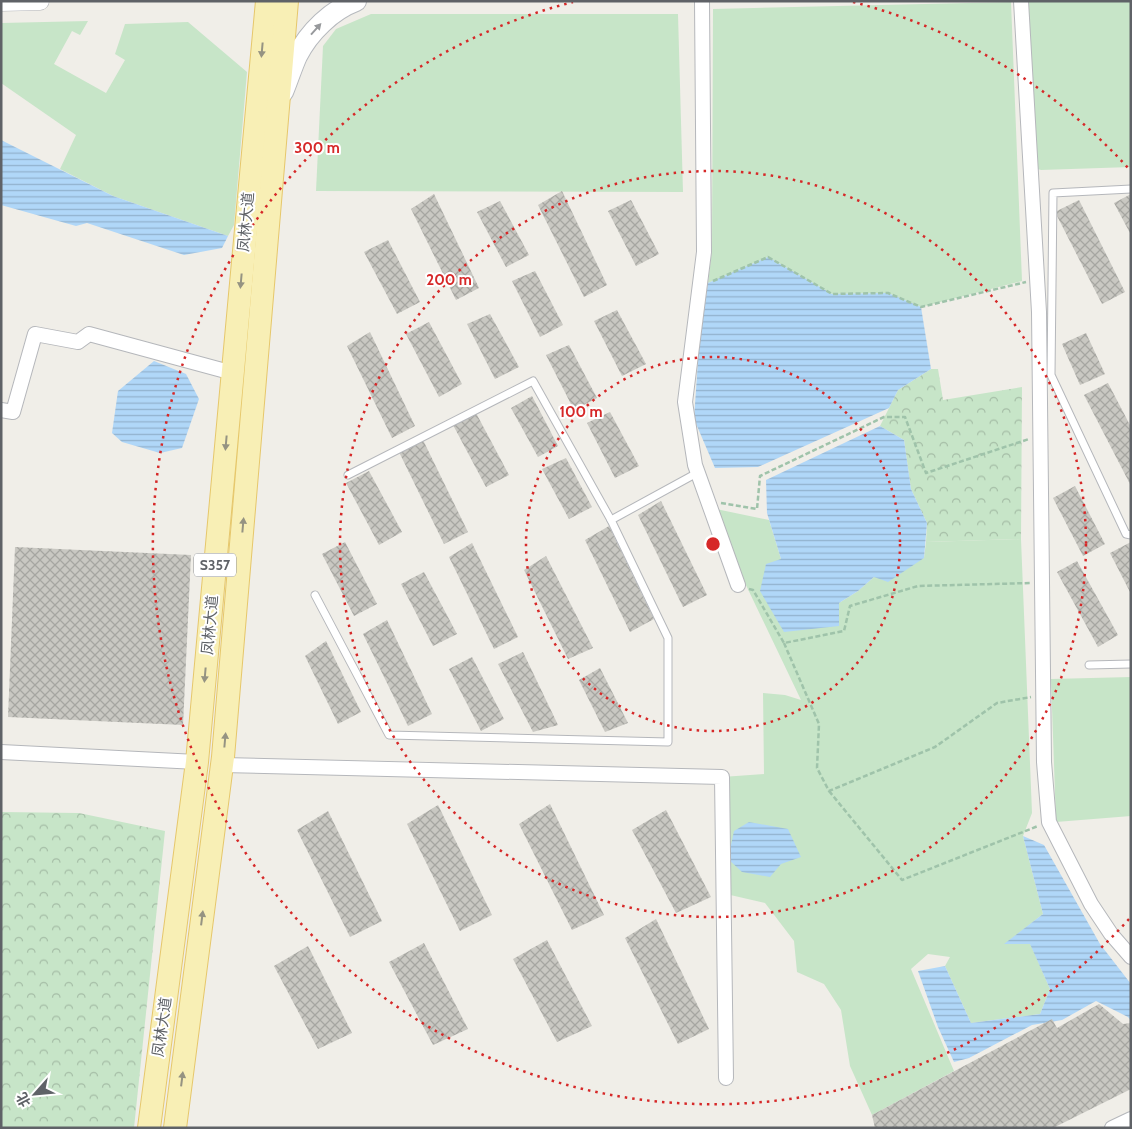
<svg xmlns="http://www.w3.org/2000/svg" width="1132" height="1129" viewBox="0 0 1132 1129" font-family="Cabin,'Noto Sans SC',sans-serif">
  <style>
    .forest { fill: url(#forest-crowns) }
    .garden { fill: #c7e5c8 }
    .water { fill: url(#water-rules) }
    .building { fill: url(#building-cross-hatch) }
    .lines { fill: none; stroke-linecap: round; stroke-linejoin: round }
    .service-casing { stroke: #b5b7bb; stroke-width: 9 }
    .minor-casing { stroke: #b5b7bb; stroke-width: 16 }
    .tertiary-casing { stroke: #b5b7bb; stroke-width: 19 }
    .secondary-casing { stroke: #b6b9be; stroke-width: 22 }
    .primary-casing { stroke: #e6c76b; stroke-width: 24 }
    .path { stroke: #9fc3aa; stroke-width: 2.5; stroke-dasharray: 5 2.5; stroke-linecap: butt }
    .service { stroke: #fff; stroke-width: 7 }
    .minor { stroke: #fff; stroke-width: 14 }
    .tertiary { stroke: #fff; stroke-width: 18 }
    .secondary { stroke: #fff; stroke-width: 20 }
    .primary { stroke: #f8efb5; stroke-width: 22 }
    .oneway { fill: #97999c }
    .oneway2 { fill: #959382 }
    .ring { fill: none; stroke: #d62828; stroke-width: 2.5; stroke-dasharray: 2.5 5 }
    .labels { text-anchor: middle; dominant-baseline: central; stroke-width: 4; stroke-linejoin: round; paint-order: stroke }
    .shield { fill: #fff; stroke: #8f9195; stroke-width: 1 }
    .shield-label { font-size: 14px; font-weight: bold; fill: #5f6267 }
    .street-label { font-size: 15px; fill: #5f6267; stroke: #fff }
    .centre { fill: #d62828; stroke: #fff; stroke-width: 2.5 }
    .ring-label { font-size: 15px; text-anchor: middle; font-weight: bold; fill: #d62828; stroke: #fff; stroke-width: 4; stroke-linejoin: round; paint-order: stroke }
  </style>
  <defs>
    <pattern id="forest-crowns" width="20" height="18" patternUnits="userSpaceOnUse" patternTransform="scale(1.25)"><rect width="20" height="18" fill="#c7e5c8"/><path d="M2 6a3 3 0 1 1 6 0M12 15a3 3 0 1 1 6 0" fill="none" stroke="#a5bda6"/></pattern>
    <pattern id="water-rules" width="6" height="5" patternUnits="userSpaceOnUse" patternTransform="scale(1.25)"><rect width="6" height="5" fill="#b0d7f8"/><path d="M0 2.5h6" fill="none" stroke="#92b2cd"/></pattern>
    <pattern id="building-cross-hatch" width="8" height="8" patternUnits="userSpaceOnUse" patternTransform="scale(1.25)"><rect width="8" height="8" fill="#c9c8c2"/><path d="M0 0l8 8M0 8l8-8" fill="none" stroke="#a6a6a1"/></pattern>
  </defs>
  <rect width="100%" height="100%" fill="#f0eee8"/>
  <!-- forest -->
  <g class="forest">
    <path d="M931,369h7l5,31 79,-13 -1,152 -95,3 1,-19 -16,-34 -7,-49 -24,-14 18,-36z"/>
    <path d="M1,812l78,1 86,18 -31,297h-133z"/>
  </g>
  <!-- garden -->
  <g class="garden">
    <path d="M1021,1h110v166l-90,3 -10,-3z"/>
    <path d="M1011,2l11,279 -101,26 -33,-14 -56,1 -64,-37 -60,26 4,-33 1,-241z"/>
    <path d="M371,14h307l5,178 -367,-1 7,-145 13,-17z"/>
    <path d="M88,21l-8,14 -8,-4 -18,33 52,29 19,-33 -10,-6 10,-30 63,-2 59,50 -13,153 -6,11 -115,-40 -53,-27 16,-34 -75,-52v-60z"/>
    <path d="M716,509l53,11 12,39 58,44 19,-12 16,-14 50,-19 2,-16 95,-3 11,274 -9,23 20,78 -38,30 25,-1 20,46 -10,25 -69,9 -26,-57 5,-9 -22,-3 -17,15 43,102 -82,44 -22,-49 -9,-56 -17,-26 -27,-12 -3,-31 -29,-38 -39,-9 -4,-117 42,-3 -1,-81 22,2 16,5 -57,-119z"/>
    <path d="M1131,677v139l-75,6 -5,-143z"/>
  </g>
  <!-- water -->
  <g class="water">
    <path d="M1,140l112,56 115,40 -6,12 -38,7 -97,-32 -11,3 -75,-21z"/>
    <path d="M768,257l64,37 56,-1 33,14 10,62 -33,21 -9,18 -131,59 -43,1 -21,-49 5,-73 9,-63z"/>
    <path d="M154,361l32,13 13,25 -17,49 -22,5 -38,-11 -10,-9 6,-42z"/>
    <path d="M880,426l24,14 7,49 16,34 -3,35 -36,24 -14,-5 -16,14 -19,12v23l-55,6 -24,-41 6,-27 15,-5 -14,-46 -1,-33z"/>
    <path d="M749,822l39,7 13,28 -20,7 -11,13 -28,-5 -14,-13 6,-28z"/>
    <path d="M1023,836l21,9 56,99 31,40v37l-3,-4 -32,-16 -34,19 -30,5 -63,33 -15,4 -16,-35 -20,-56 27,-5 26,57 69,-9 10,-25 -20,-45h-26l39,-30z"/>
  </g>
  <!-- building -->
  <g class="building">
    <path d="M562,191l45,94 -23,12 -46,-92z"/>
    <path d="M434,194l45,94 -23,12 -45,-91z"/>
    <path d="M1131,194v41l-17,-32z"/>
    <path d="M631,200l28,54 -23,12 -28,-55z"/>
    <path d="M1079,200l46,92 -23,12 -47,-92z"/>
    <path d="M500,201l29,54 -23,12 -29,-55z"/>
    <path d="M388,240l32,62 -23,12 -33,-62z"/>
    <path d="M535,271l28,54 -23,12 -28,-56z"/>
    <path d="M617,310l29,54 -24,12 -28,-55z"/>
    <path d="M490,314l29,53 -24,12 -28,-55z"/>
    <path d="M429,322l33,62 -23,13 -33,-63z"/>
    <path d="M370,332l45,94 -23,12 -45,-92z"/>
    <path d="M1086,333l19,41 -25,11 -18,-41z"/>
    <path d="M569,345l28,53 -23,12 -28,-55z"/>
    <path d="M1108,383l23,44v59l-47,-91z"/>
    <path d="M532,396l26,50 -20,11 -27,-49z"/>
    <path d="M610,412l29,54 -24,12 -28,-55z"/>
    <path d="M476,413l33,62 -23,12 -33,-62z"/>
    <path d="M422,438l46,94 -24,12 -45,-92z"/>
    <path d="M566,458l26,49 -23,12 -27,-50z"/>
    <path d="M369,471l33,61 -23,13 -33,-62z"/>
    <path d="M1075,486l30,58 -22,12 -30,-58z"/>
    <path d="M661,501l46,94 -24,12 -45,-92z"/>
    <path d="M609,526l45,93 -24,13 -45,-92z"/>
    <path d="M345,542l32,62 -23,12 -32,-62z"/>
    <path d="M1131,542v52l-21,-41z"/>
    <path d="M472,543l46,94 -24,12 -45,-92z"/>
    <path d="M15,547l176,8 -8,170 -175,-8z"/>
    <path d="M546,556l47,92 -25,11 -44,-89z"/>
    <path d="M1077,561l41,74 -20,12 -41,-75z"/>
    <path d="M424,572l33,62 -24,12 -32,-62z"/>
    <path d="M387,620l45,94 -24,12 -45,-92z"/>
    <path d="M326,641l35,71 -23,12 -33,-68z"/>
    <path d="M523,652l35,73 -25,7 -35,-68z"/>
    <path d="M472,657l32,62 -23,12 -32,-62z"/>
    <path d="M600,668l28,55 -23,9 -26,-52z"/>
    <path d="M550,804l54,111 -32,15 -53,-106z"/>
    <path d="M438,805l54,110 -32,16 -53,-107z"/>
    <path d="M666,810l45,87 -35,16 -44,-83z"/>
    <path d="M328,811l54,110 -32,16 -53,-107z"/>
    <path d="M656,919l53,110 -31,15 -53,-106z"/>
    <path d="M547,940l45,86 -35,16 -44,-83z"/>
    <path d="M424,943l44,86 -35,16 -44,-83z"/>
    <path d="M308,946l44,87 -34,16 -44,-83z"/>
    <path d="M1099,1004l24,20 8,-1v66l-78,39h-178l-3,-13 180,-96 5,9z"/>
  </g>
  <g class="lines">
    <!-- service casing -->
    <g class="service-casing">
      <g id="service">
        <path d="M1131,189l-78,4 -2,182 75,159 5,1"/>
        <path d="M348,475l185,-94 78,139"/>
        <path d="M315,595l74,140 279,7v-104l-57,-118 86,-47"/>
        <path d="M1089,665l42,-1"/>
      </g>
    </g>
    <!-- minor casing -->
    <g class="minor-casing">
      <g id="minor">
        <path d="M702,1l2,251 -19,150 10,63 43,120"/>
        <path d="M1021,1l18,311 5,450 5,60 42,82 20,30 20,23"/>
        <path d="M1,410l12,2 22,-78 43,8 11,-8 144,39"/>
        <path d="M1,752l196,10"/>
        <path d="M222,765l500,12 4,301"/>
        <path d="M1112,1128l19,-9"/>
      </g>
    </g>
    <!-- tertiary casing -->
    <g class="tertiary-casing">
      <path id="tertiary" d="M1,2l39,-1"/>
    </g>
    <!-- secondary casing -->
    <g class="secondary-casing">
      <path id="secondary" d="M283,92c5,-12 9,-25 14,-36 12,-24 35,-46 59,-55"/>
    </g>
    <!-- primary casing -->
    <g class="primary-casing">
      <g id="primary">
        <path d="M149,1128l48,-366 70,-761"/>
        <path d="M175,1128l48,-371 64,-756"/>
      </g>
    </g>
    <!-- path -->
    <g class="path">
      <path d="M713,281l55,-24 64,37 56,-1 33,14 105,-25"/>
      <path d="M721,503l36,6 3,-33 124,-59h21l21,56 103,-34"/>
      <path d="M749,589l4,1 31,53 60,-12 6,-25 68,-20 113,-3"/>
      <path d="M784,643l35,81 -2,44 12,23 106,-44 62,-44 34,-6"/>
      <path d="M829,791l73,89 136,-54"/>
    </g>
    <!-- service -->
    <use href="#service" class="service"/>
    <!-- minor -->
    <use href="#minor" class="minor"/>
    <!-- tertiary -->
    <use href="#tertiary" class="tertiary"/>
    <!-- secondary -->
    <use href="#secondary" class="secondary"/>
    <!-- primary -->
    <use href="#primary" class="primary"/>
  </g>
  <!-- one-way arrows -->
  <defs><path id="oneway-solid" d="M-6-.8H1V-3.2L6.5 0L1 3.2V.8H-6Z" transform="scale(1.25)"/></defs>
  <use class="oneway" href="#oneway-solid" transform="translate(316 29) rotate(-48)"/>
  <g class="oneway2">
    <use href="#oneway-solid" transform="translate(262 50) rotate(95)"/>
    <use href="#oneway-solid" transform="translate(241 281) rotate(95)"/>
    <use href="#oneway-solid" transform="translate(226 443) rotate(95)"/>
    <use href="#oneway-solid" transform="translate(243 525) rotate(-85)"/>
    <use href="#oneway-solid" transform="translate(205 675) rotate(95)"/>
    <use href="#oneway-solid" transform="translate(225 740) rotate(-85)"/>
    <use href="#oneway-solid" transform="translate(202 918) rotate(-83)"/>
    <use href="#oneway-solid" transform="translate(182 1079) rotate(-83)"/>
  </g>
  <!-- distance rings -->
  <g class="ring">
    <circle cx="713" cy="544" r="187"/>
    <circle cx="713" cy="544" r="373"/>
    <path d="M1129 919A560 560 0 1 1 573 2M853 2A560 560 0 0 1 1129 169"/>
  </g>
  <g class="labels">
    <!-- shield labels -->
    <rect class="shield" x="194" y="553.5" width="42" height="23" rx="4"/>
    <g class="shield-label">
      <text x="215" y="565">S357</text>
    </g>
    <!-- street labels -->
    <g class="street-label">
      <text transform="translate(246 222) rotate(-85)">凤林大道</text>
      <text transform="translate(210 625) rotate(-85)">凤林大道</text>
      <text transform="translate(162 1027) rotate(-82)">凤林大道</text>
    </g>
  </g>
  <circle cx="713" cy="544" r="8" class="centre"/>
  <g class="ring-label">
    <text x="317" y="153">300 m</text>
    <text x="449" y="285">200 m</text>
    <text x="581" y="417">100 m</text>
  </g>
  <!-- border -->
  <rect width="1132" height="1129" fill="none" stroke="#5f6267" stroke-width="5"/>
  <!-- north arrow -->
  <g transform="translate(35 1094) rotate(243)" stroke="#ffffff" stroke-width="4" paint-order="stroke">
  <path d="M0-4L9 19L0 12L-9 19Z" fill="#5f6267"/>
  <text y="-8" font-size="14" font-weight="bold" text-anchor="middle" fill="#5f6267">北</text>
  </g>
</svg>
